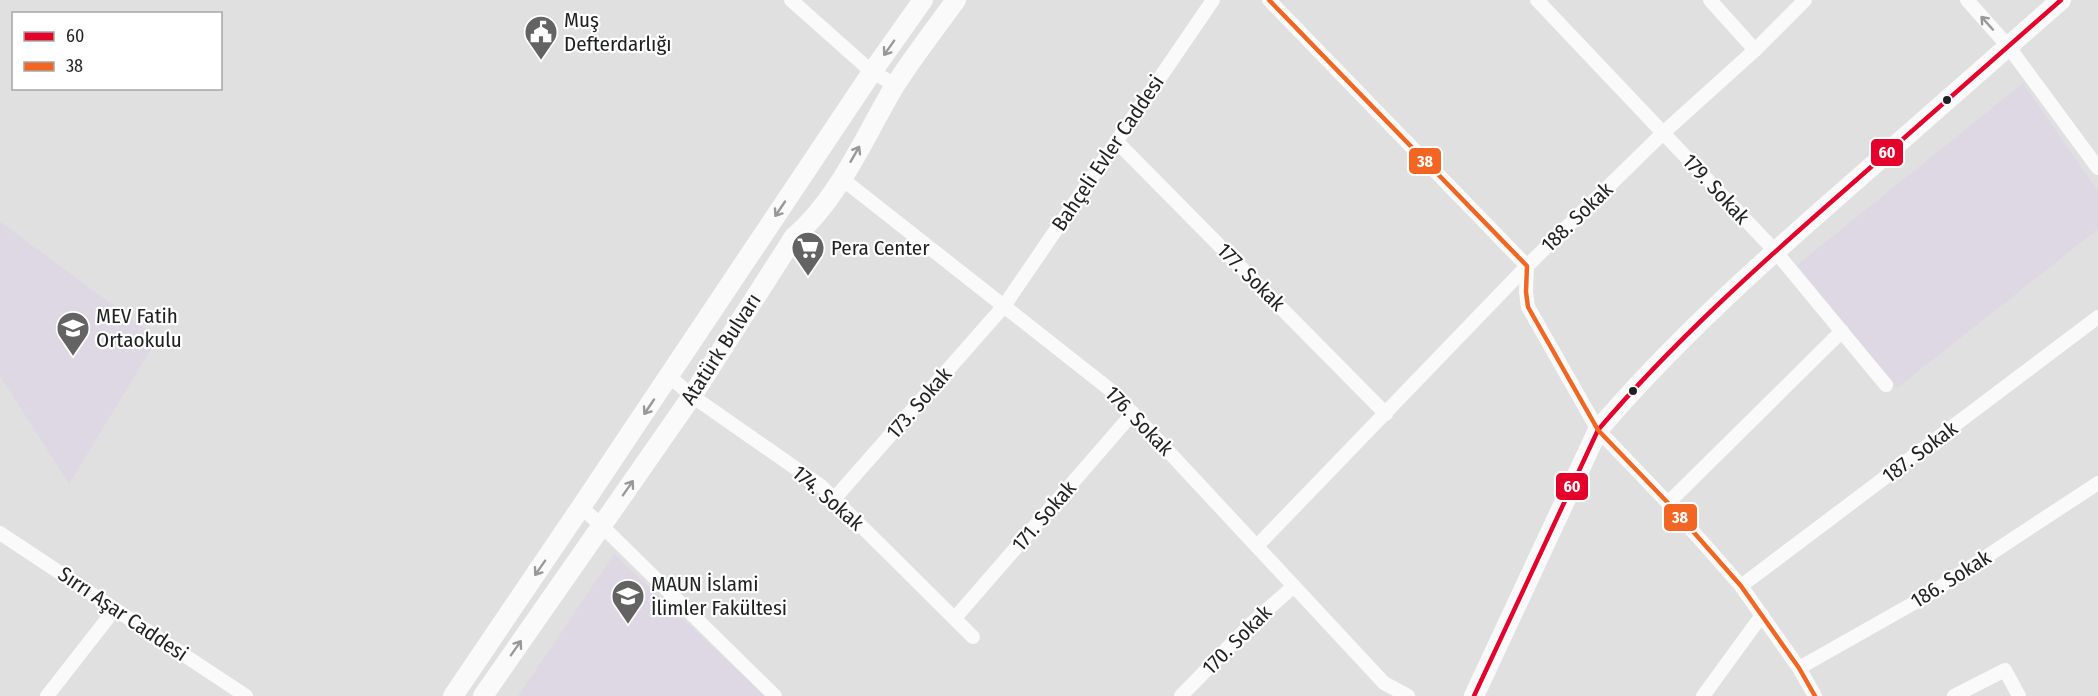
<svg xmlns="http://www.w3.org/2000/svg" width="2098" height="696" viewBox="0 0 2098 696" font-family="'Fira Sans Condensed',sans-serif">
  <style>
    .education { fill: #ddd8e4 }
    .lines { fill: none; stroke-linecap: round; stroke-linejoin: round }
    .street { stroke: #fafafa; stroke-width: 14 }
    .secondary { stroke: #fafafa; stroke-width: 20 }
    .bus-1-casing { stroke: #fff; stroke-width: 9 }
    .bus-2-casing { stroke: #fff; stroke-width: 9 }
    .bus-1 { stroke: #e4002b; stroke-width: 4.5 }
    .bus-2 { stroke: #f26522; stroke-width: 4.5 }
    .oneway { stroke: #979898 }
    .bus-dot { fill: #1f2020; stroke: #fff; stroke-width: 2 }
    .labels { text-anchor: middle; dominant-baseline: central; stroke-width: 4.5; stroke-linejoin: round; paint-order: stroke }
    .poi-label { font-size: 21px; fill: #1f2020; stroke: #fff; text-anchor: start }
    .street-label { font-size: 21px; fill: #1f2020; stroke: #fff }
    .line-badge { stroke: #fff; stroke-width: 2 }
    .badge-label { font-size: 16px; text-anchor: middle; font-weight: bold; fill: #fff }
  </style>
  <rect width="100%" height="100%" fill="#e0e0e0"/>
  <!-- education -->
  <g class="education">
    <path d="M2023,83l75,108v38l-201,159 -100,-123z"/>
    <path d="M0,222l158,116 -89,146 -69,-108z"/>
    <path d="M614,554l151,142h-247z"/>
  </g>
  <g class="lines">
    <!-- street -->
    <g class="street">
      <path d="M791,0l81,72 24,13"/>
      <path d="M1269,0l258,266 -1,26 2,15 70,123 70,73 73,83 58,82 16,28"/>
      <path d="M1537,0l238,251 111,134"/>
      <path d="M1710,0l45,50"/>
      <path d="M1967,0l41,46 90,122"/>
      <path d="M1116,141l270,273"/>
      <path d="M841,178l272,214 271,291 24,13"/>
      <path d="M669,376l23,20 129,90 152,151"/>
      <path d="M834,499l170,-193 209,-306"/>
      <path d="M1668,503l174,-172"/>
      <path d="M581,507l21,19 173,170"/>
      <path d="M0,533l246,163"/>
      <path d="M1257,546l270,-280 136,-133 92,-83 50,-50"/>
      <path d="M1741,586l357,-269"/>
      <path d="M955,618l178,-205"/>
      <path d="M1799,668l129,-73 170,-112"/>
      <path d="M47,696l68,-87"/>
      <path d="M1181,696l72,-74 41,-36"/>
      <path d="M1703,696l59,-81"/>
      <path d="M1954,696l51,-26 14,26"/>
    </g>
    <!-- secondary -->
    <g class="secondary">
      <path d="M453,696l128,-189 291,-435 51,-72"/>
      <path d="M483,696l209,-300 102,-159c44,-37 71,-101 100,-150 19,-30 41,-58 62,-87"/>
      <path d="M1474,696l124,-266c75,-88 161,-165 248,-241 71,-63 143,-126 215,-189"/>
    </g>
    <!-- bus-1 casing -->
    <g class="bus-1-casing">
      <path id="bus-1" d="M1474,696l124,-266c75,-88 161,-165 248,-241 71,-63 143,-126 215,-189"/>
    </g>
    <!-- bus-2 casing -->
    <g class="bus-2-casing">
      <path id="bus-2" d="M1269,0l258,266 -1,26 2,15 70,123 70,73 73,83 58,82 16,28"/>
    </g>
    <!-- bus-1 -->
    <use href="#bus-1" class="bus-1"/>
    <!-- bus-2 -->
    <use href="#bus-2" class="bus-2"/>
  </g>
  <!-- one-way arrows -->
  <defs><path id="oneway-shaft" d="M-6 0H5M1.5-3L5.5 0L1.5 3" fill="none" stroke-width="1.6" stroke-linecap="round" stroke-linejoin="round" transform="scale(1.5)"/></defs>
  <g class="oneway">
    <use href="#oneway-shaft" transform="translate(1987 23) rotate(-132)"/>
    <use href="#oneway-shaft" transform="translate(889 48) rotate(125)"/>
    <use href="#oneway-shaft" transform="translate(855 154) rotate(-60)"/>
    <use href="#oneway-shaft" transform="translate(780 209) rotate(124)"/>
    <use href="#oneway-shaft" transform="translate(649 407) rotate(124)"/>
    <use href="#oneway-shaft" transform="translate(628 488) rotate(-55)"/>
    <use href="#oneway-shaft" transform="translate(540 568) rotate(125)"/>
    <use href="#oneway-shaft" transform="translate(516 648) rotate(-55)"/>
  </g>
  <!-- icons -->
  <defs>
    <g id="civic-pin" transform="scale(1.725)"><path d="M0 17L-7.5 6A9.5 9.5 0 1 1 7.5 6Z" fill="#636363" stroke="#fff"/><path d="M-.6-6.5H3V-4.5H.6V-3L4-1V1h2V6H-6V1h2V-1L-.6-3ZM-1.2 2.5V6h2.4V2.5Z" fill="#fff"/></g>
    <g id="supermarket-pin" transform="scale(1.725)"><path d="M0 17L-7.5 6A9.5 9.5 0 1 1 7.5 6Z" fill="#636363" stroke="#fff"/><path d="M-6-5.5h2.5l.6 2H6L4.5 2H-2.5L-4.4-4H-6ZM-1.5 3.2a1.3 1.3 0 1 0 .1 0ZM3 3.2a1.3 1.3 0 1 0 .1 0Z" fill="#fff"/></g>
    <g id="school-pin" transform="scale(1.725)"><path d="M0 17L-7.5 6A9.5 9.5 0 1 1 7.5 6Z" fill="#636363" stroke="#fff"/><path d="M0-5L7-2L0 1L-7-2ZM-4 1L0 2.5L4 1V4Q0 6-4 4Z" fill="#fff"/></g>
    <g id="university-pin" transform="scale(1.725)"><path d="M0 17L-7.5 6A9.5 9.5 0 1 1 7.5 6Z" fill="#636363" stroke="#fff"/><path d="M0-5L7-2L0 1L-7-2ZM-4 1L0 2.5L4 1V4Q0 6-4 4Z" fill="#fff"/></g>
  </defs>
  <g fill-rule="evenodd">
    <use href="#civic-pin" x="541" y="32"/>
    <use href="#supermarket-pin" x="808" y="248"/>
    <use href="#school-pin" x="73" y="328"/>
    <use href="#university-pin" x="628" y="596"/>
  </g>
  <!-- markers -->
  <g class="bus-dot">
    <circle cx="1947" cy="100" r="5"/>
    <circle cx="1633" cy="391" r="5"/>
  </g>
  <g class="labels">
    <!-- poi labels -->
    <g class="poi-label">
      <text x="564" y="20">Muş<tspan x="564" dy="24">Defterdarlığı</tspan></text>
      <text x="831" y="248">Pera Center</text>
      <text x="96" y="316">MEV Fatih<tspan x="96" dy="24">Ortaokulu</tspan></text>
      <text x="651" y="584">MAUN İslami<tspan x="651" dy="24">İlimler Fakültesi</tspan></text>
    </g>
    <!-- street labels -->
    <g class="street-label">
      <text transform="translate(1108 153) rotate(-56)">Bahçeli Evler Caddesi</text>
      <text transform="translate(1716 189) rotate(47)">179. Sokak</text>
      <text transform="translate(1577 217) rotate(-44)">188. Sokak</text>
      <text transform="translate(1251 277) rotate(45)">177. Sokak</text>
      <text transform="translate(721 349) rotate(-57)">Atatürk Bulvarı</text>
      <text transform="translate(919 403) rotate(-49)">173. Sokak</text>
      <text transform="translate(1139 421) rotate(46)">176. Sokak</text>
      <text transform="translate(1920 452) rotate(-37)">187. Sokak</text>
      <text transform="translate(828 498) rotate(41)">174. Sokak</text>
      <text transform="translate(1044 516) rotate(-49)">171. Sokak</text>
      <text transform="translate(1951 579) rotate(-32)">186. Sokak</text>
      <text transform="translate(123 614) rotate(34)">Sırrı Aşar Caddesi</text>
      <text transform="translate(1237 640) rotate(-45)">170. Sokak</text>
    </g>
  </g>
  <g class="line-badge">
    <rect x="1870" y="138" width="34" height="29" rx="6" fill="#e4002b"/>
    <rect x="1408" y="147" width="34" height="28" rx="6" fill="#f26522"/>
    <rect x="1555" y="472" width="34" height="29" rx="6" fill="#e4002b"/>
    <rect x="1663" y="503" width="35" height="29" rx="6" fill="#f26522"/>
  </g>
  <g class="badge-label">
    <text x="1887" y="158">60</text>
    <text x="1425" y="167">38</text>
    <text x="1572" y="492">60</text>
    <text x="1680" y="523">38</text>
  </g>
  <!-- legend -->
  <rect x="12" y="12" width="210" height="78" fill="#ffffff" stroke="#a5a6a6" stroke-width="1.5"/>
  <rect x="24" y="32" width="30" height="9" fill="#e4002b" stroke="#a5a6a6" stroke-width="1.5"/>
  <text x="66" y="42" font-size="18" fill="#1f2020">60</text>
  <rect x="24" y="62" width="30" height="9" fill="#f26522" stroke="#a5a6a6" stroke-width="1.5"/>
  <text x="66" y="72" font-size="18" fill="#1f2020">38</text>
</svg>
